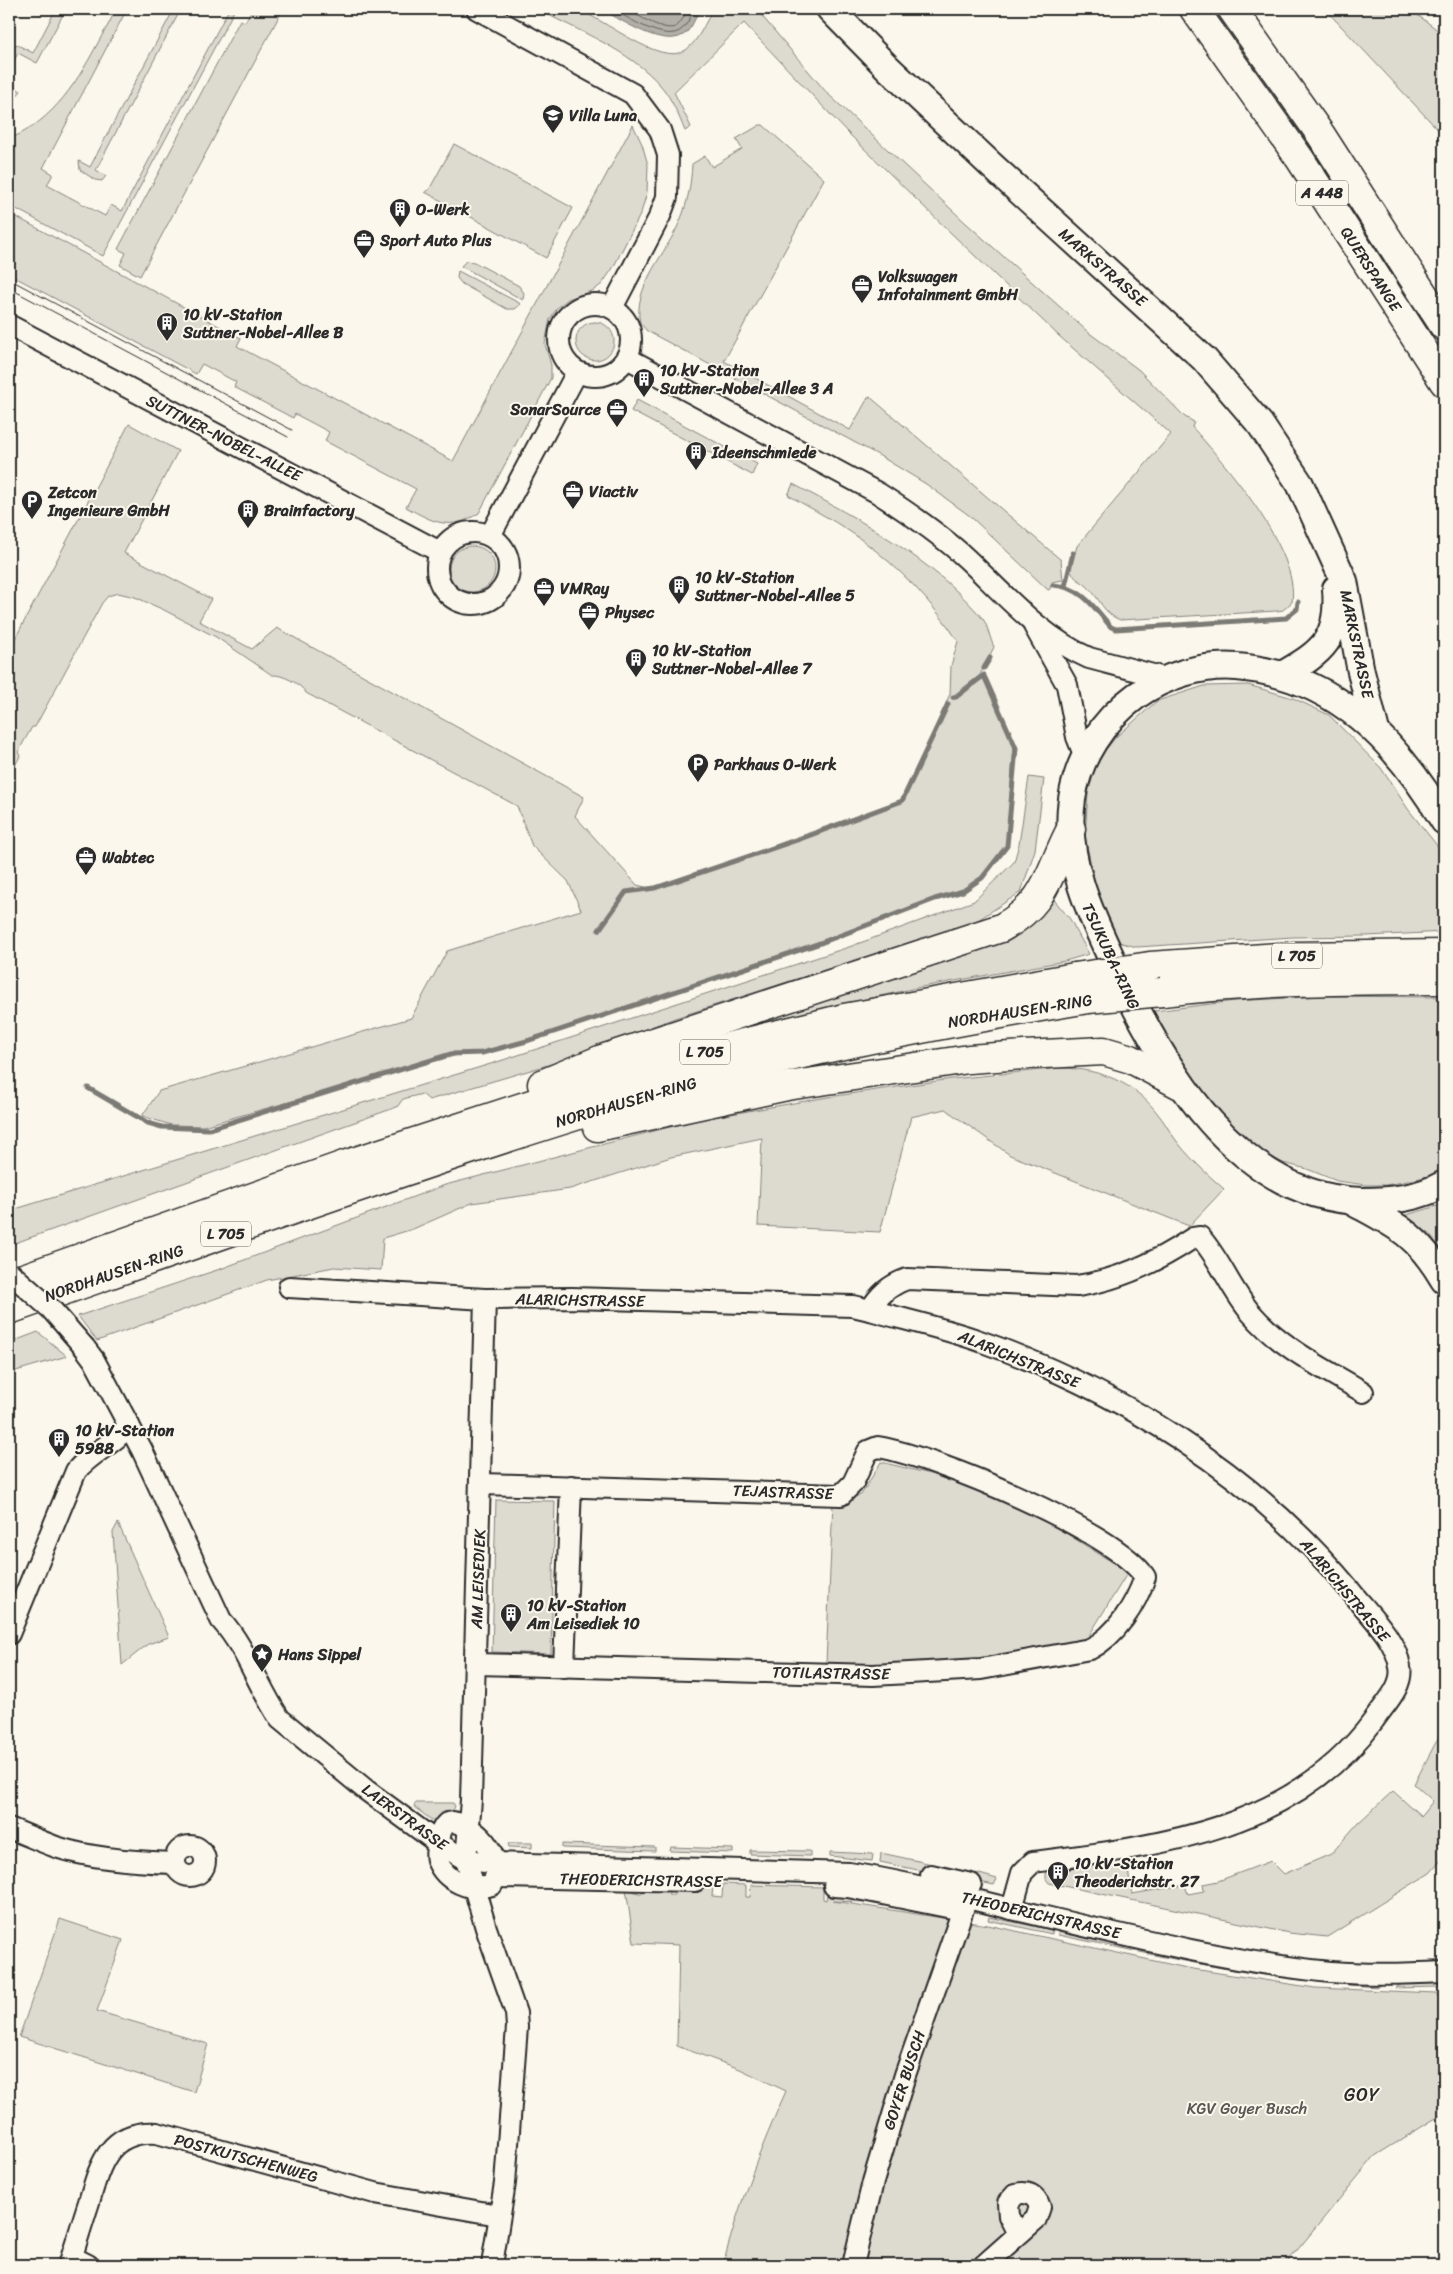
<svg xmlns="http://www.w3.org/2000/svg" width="1453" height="2274" viewBox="0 0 1453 2274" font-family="Sriracha,sans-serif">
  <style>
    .green { fill: #dddad0; stroke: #84827e }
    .water { fill: #b1afa7; stroke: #7b7a75 }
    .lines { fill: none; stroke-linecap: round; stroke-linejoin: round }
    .shore { stroke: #61605d; stroke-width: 1 }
    .stream { stroke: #7b7a75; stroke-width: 5 }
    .minor-casing { stroke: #2b2b2b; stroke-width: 24 }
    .major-casing { stroke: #2b2b2b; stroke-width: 30 }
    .highway-casing { stroke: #2b2b2b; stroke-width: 31 }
    .minor { stroke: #fbf7ec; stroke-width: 20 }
    .major { stroke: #fbf7ec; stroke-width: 26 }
    .highway { stroke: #fbf7ec; stroke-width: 28 }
    .tram { stroke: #2b2b2b; stroke-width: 1 }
    .minor-bridge-casing { stroke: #2b2b2b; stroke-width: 24; stroke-linecap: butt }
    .highway-bridge-casing { stroke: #2b2b2b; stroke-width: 31; stroke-linecap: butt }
    .minor-bridge { stroke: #fbf7ec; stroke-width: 20 }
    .highway-bridge { stroke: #fbf7ec; stroke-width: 28 }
    .labels { text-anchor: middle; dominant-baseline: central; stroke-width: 4; stroke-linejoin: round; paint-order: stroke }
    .shield { fill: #fbf7ec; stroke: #696865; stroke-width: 1 }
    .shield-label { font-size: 15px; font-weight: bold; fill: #2b2b2b }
    .poi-label { font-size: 16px; font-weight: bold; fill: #2b2b2b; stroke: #fbf7ec; text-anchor: start }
    .street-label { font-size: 16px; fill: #2b2b2b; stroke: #fbf7ec }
    .park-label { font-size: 16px; fill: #585754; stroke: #fbf7ec }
    .neighbourhood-label { font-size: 18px; letter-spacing: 1px; fill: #2b2b2b; stroke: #fbf7ec }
  </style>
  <rect width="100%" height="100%" fill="#fbf7ec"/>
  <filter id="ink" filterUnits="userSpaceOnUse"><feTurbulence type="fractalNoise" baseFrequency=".02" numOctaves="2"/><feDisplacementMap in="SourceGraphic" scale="10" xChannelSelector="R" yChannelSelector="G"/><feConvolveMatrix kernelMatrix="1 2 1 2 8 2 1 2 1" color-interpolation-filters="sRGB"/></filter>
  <g filter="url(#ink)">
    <!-- green -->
    <g class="green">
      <path d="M56,9h10l-29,54 -19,-10 -9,17v-13l7,-13 17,9z"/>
      <path d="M115,9h12l-84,159 10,6 -6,11 58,31 6,-11 11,6 107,-202h6l-132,247 -94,-51v-66c45,-18 70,-60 91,-100 5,-9 13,-21 15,-30z"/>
      <path d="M174,9h7l-85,161 10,6 -4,5 -7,-1 -15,-10 -1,-9 11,6z"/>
      <path d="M252,9h31l-143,267 -20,-11 6,-12 -8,-4 122,-229 5,2z"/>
      <path d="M537,9c11,0 27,-3 38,0 27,7 85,59 111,41 13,-10 19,-27 27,-41h43l71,84 139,130 122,109 51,38 46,47 9,5 -2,5c33,37 108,123 100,175l-9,8 -6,1 -157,9c-17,-6 -20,-22 -33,-34 -9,-8 -9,-3 -17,-16l7,-24 94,-112 -112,-98 -107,-102 -105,-102 -103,-109 -70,69 17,35 -6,4c-6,-15 -13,-32 -24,-45 -31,-36 -83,-55 -124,-77z"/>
      <path d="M1325,9h85l34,26v101z"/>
      <path d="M12,86l9,5 -12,14v-17l2,1z"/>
      <path d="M633,125l9,19 6,21 -1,27 -6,21 -28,55 -11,16 -8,6 -26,9 -11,9 -7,11 -5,25 6,21v13l-72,135c-29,19 -46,9 -73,-6l10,-18 -91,-48 4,-9 -34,-18 -2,4 -59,-31 2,-5 -34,-18 -6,10 -187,-100v-61l232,125 -4,8 216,115z"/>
      <path d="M760,125h3l61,54 -100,182 126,69 19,-34 192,164 2,20 -11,2 -2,7 -2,1 -78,-74 -44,-32 -46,-28 -233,-125 -7,-8c-8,-36 27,-70 40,-102 8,-19 11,-37 12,-57l13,-8 7,11 30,-18 -6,-10z"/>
      <path d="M454,144l119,64 -27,50 -121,-66 4,-2z"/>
      <path d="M466,261l8,1 45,24 5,7 -1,7 -62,-34z"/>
      <path d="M458,271l63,33 -6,5h-8l-45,-25 -5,-6z"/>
      <circle cx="595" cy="341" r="19"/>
      <path d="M637,400l120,64 -5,11 -121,-64z"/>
      <path d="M129,424l49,27 -54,102 87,46 -12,22 53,28 25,-21 307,169 -9,19 62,69 16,4 250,-90 47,-105 1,-28 7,-25c-25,-38 -58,-73 -95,-100 -23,-18 -50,-31 -75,-46l5,-11c66,35 141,76 190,135 5,7 7,20 11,28l-14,28 -26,20 -1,5 31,-22 30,67 -7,89 -1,11 -8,15 -20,21 -17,10 -272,96 -208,67 -16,-1 -262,73 -32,-1 -29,-9 17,-25 252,-73 36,-67 134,-41 -13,-29 -36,-35 -15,-40 -211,-113c-5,-9 -24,-19 -34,-18l-56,-38 -52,-27 -29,-13 -17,-4 -10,3 -6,7 -67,124h-3l-14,25 2,4 -11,21v-127z"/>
      <circle cx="472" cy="569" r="23"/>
      <path d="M1248,685l45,13 36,17 52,53 27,41 31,39 5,11v73l-77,4 -74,1 -156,10 -19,-5 -18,-33 -15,-73 3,-43 10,-34 18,-22 41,-36 47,-15z"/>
      <path d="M1029,777l15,2 -9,71 -14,42 -46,30 -300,96 -117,44 -129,38 -7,-6 -19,5 -6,8 -382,136 -6,6v-38l488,-149 352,-115 125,-46 40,-39 5,-18z"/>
      <path d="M1050,895l20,24 19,35 -24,7 -149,27 -147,33 -2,-8z"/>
      <path d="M1322,996l122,1v171l-7,6 -34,8 -17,3h-20l-29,-4 -30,-12 -24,-6 -20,-11 -32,-28 -43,-52 -34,-61 81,-10z"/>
      <path d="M1061,1068c39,1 73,14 97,46 6,7 10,15 15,22 14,20 33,37 51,53l-35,37 -179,-71 -65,-46 -34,8 -31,115 -122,-6 4,-88 -91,19 -101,32 -98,14 -59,26 -30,9 -2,32 -47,-3 -67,13 -170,61 -19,-25 145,-48 222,-83 252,-65 125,-22 129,-19z"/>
      <path d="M1444,1204v46l-2,1 -12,-17 -27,-18z"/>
      <path d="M38,1332l29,24 -58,17v-30z"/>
      <path d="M881,1462l74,18 101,47 72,45 -41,67 -118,26 -143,-1 7,-162 28,-7z"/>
      <path d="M496,1500l59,1 -4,153 -59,-2z"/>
      <path d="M118,1523l51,114 -21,7 -26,21 -9,-133z"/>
      <path d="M1444,1727v130l-14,16 -103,64 -38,-4 -240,-50 -3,-4v-6l4,-4 77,-5 5,30 53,-9 3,9 16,-3 -1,-7 15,-3 53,-20 13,13 47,-20 27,-31 35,-32 28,25 12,-15 -19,-17z"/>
      <path d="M415,1803h38l2,3c-3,10 -12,14 -22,15l-19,-14z"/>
      <path d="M508,1843h24v5l-23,-1z"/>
      <path d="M562,1844l93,3v4l-93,-3z"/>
      <path d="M671,1847l62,2v4l-63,-2z"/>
      <path d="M750,1850l60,1v5l-60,-2z"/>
      <path d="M830,1852l43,2 -1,7 -42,-5z"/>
      <path d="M881,1853l56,12v9l-57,-12z"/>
      <path d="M976,1873l21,6 -3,6 -19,-4z"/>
      <path d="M669,1883v12h5l1,-12 35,1 3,3 -1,9 10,1 1,-13 23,1v12h4l1,-12 72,2v12l3,1 2,-12 40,4 -2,10 -33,-1 155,24 199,43 128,20 121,5 8,13v107l-69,43 -90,109h-562c15,-59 38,-118 63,-174l-46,-22 -63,-23 2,-101 -45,-2 -8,-54 16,5 1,-6z"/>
      <path d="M989,1917l63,13v4l-64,-14z"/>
      <path d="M60,1919l63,21 -26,71 111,33 -14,48 -175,-55z"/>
      <path d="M1058,1932l82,17 241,35 -3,3c-109,-6 -214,-30 -320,-52z"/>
      <path d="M1438,1982l1,5 -44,1 7,-5z"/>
    </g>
    <!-- water -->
    <path class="water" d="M601,9h99c-4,7 -7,17 -13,23 -20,20 -67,-13 -86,-23z"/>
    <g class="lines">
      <!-- shore -->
      <g class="shore">
        <path d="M612,9c15,8 55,35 70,20 6,-5 9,-14 13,-20"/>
        <path d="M626,9c10,5 40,25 51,17 5,-4 8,-12 11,-17"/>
      </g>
      <!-- stream -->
      <g class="stream">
        <path d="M1053,585c29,2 41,22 58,42l5,2 170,-11 11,-9 1,-7"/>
        <path d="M1065,586l8,-33"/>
        <path d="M984,668l6,-10"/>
        <path d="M953,697h3l28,-22"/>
        <path d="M599,930l27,-38 29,-4 145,-49 102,-38 46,-97"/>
        <path d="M88,1088l60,35 14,4 47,2 242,-75 31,-1 45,-12 291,-97 117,-45 28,-8 19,-13 25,-32 9,-98 -31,-70"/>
      </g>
      <!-- minor casing -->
      <g class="minor-casing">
        <g id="minor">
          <path d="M477,9l156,85 27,36 8,25 -1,42 -7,19 -48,92"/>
          <circle cx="595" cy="340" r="36"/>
          <path d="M9,325l431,227"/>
          <path d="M627,358l251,135c31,20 62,41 89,66 38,36 74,78 122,99l79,21"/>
          <circle cx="473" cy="568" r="36"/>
          <path d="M490,536l87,-164"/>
          <path d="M1034,626l33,59 10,52 8,20"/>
          <path d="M289,1287l196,12 87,-1 242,7 39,1 17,4c36,10 72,18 107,30 142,50 275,132 372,249 17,22 47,49 51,78 4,19 -16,38 -26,53 -81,111 -215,126 -341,142l-11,11 -10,36"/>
          <path d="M485,1299l-14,501 -5,60 20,68 30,85 1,14 -12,156 -13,82"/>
          <path d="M870,1310c10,-16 20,-25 37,-31l170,7c43,-6 80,-24 116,-48l7,-1c20,22 31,53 51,76 30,35 74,56 112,79"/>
          <path d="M85,1348l9,12 48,90 79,170c26,29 37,67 59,99l86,71 72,53 28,17 29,3 354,10c55,8 109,23 163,36 102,24 215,53 319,63 38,3 76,2 113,0"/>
          <path d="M9,1634l67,-163c15,-19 38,-26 53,-46"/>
          <path d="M476,1664l397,11 108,-6 109,-20c26,-13 46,-45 55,-72 -30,-46 -211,-121 -267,-130l-10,4 -15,32 -12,12 -359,-11"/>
          <path d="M564,1667l7,-181"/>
          <path d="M453,1822c27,5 53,38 39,63 -21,8 -47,-4 -55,-25 -2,-6 0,-14 1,-20 2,-6 4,-13 9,-17z"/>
          <path d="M9,1828c15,6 31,13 47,19 37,12 79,15 119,16"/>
          <circle cx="190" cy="1861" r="15"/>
          <path d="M931,1875l40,9"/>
          <path d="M496,1877l199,4"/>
          <path d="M834,1886l14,1 114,23"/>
          <path d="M72,2257l16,8"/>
          <path d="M69,2265c7,-21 13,-42 20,-63 11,-38 20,-72 68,-69l218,60 123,22"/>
          <path d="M853,2265l20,-83 32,-107 62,-177"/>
          <path d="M984,2265l52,-46 4,-12c-4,-12 -12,-16 -24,-13l-8,9 1,13 9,18"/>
        </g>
      </g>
      <!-- major casing -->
      <g class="major-casing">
        <g id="major">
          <path d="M830,9l57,58 104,98 213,194 56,65 40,60 44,97 17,91 15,59"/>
          <path d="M1282,675c41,-23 58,-37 54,-86"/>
          <path d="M1444,821c-48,-80 -109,-146 -207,-154 -35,-3 -73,9 -101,29 -33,24 -58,62 -64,103 -9,60 20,119 45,171 47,99 121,229 246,231 29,0 56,-3 81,-17"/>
          <path d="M1353,1202c46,25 64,32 91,78"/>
        </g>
      </g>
      <!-- highway casing -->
      <g class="highway-casing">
        <g id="highway">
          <path d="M1194,9l106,150 144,223"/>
          <path d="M1232,9l89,126 123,191"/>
          <path d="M1150,966l144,-10 150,-2"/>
          <path d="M1162,992c94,-11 188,-12 282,-12"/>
          <path d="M542,1084l60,-25 399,-131c48,-26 47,-56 70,-99"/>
          <path d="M597,1127l190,-41 182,-27 55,-4 80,-4 27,8 49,26"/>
          <path d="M9,1283l335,-118 298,-97 202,-50 231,-41"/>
          <path d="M9,1310c204,-72 408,-146 615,-209 152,-46 308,-76 464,-102"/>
        </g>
      </g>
      <!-- minor -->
      <use href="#minor" class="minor"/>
      <!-- major -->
      <use href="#major" class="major"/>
      <!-- highway -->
      <use href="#highway" class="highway"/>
      <!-- tram -->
      <g class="tram">
        <path d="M9,279l283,151"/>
        <path d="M9,288l279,149"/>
      </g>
      <!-- minor-bridge casing -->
      <g class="minor-bridge-casing">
        <path id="minor-bridge" d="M9,1272l42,37 34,39"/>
      </g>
      <!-- highway-bridge casing -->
      <g class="highway-bridge-casing">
        <g id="highway-bridge">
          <path d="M1075,977l75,-11"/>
          <path d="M1088,999l74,-7"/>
        </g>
      </g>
      <!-- minor-bridge -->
      <use href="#minor-bridge" class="minor-bridge"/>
      <!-- highway-bridge -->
      <use href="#highway-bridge" class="highway-bridge"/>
    </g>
  </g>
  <!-- icons -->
  <defs>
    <g id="school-pin" transform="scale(1.125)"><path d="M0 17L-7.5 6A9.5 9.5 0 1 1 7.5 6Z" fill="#2b2b2b" stroke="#fbf7ec"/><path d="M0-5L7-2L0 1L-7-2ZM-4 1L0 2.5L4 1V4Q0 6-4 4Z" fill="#fff"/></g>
    <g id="building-pin" transform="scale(1.125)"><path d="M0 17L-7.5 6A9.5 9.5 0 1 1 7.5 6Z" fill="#2b2b2b" stroke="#fbf7ec"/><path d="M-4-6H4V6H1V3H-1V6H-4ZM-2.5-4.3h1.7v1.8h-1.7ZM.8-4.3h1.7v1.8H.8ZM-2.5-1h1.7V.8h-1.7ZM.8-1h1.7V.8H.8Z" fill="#fff"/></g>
    <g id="office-pin" transform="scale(1.125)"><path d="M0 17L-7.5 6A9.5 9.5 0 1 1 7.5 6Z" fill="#2b2b2b" stroke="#fbf7ec"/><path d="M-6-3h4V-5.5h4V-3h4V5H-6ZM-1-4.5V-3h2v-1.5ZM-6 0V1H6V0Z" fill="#fff"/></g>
    <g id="parking-pin" transform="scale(1.125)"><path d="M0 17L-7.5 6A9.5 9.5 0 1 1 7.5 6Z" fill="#2b2b2b" stroke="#fbf7ec"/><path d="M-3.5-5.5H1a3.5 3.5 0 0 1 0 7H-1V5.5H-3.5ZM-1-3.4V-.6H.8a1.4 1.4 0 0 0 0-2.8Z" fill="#fff"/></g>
    <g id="sight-pin" transform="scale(1.125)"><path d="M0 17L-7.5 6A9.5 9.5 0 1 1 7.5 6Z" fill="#2b2b2b" stroke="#fbf7ec"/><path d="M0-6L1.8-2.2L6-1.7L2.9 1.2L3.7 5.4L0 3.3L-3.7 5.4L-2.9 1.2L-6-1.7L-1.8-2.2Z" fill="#fff"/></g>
  </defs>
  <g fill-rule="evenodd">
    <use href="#school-pin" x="553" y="115"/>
    <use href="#building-pin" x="400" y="209"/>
    <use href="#office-pin" x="364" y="240"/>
    <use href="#office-pin" x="862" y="285"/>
    <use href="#building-pin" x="167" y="323"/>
    <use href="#building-pin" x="644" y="379"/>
    <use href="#office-pin" x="617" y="409"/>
    <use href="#building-pin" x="696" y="452"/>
    <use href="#office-pin" x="573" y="491"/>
    <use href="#parking-pin" x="32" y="501"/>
    <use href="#building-pin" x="248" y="510"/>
    <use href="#building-pin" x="679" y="586"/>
    <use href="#office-pin" x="544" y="588"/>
    <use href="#office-pin" x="589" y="612"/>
    <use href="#building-pin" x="636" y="659"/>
    <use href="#parking-pin" x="698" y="764"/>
    <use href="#office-pin" x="86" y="857"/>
    <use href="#building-pin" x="59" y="1439"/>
    <use href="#building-pin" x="511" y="1614"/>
    <use href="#sight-pin" x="262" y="1654"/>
    <use href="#building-pin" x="1058" y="1872"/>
  </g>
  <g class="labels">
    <!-- shield labels -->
    <g class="shield">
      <rect x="1296" y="180.5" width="52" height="25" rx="4"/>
      <rect x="1272" y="943.5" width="50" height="25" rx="4"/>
      <rect x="680" y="1039.5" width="50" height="25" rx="4"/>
      <rect x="201" y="1221.5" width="50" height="25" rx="4"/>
    </g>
    <g class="shield-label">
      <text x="1322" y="193">A 448</text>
      <text x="1297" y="956">L 705</text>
      <text x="705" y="1052">L 705</text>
      <text x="226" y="1234">L 705</text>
    </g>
    <!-- poi labels -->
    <g class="poi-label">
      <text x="569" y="115">Villa Luna</text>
      <text x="416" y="209">O-Werk</text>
      <text x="380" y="240">Sport Auto Plus</text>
      <text x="878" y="276">Volkswagen<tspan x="878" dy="18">Infotainment GmbH</tspan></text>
      <text x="183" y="314">10 kV-Station<tspan x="183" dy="18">Suttner-Nobel-Allee B</tspan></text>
      <text x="660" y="370">10 kV-Station<tspan x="660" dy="18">Suttner-Nobel-Allee 3 A</tspan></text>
      <text x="601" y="409" text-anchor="end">SonarSource</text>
      <text x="712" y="452">Ideenschmiede</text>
      <text x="589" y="491">Viactiv</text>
      <text x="48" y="492">Zetcon<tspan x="48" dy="18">Ingenieure GmbH</tspan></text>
      <text x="264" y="510">Brainfactory</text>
      <text x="695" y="577">10 kV-Station<tspan x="695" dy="18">Suttner-Nobel-Allee 5</tspan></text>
      <text x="560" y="588">VMRay</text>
      <text x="605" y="612">Physec</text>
      <text x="652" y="650">10 kV-Station<tspan x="652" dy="18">Suttner-Nobel-Allee 7</tspan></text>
      <text x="714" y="764">Parkhaus O-Werk</text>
      <text x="102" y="857">Wabtec</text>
      <text x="75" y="1430">10 kV-Station<tspan x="75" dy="18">5988</tspan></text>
      <text x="527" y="1605">10 kV-Station<tspan x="527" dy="18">Am Leisediek 10</tspan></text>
      <text x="278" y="1654">Hans Sippel</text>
      <text x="1074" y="1863">10 kV-Station<tspan x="1074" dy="18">Theoderichstr. 27</tspan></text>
    </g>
    <!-- street labels -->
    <g class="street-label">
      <text transform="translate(1103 267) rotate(41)">MARKSTRASSE</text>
      <text transform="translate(1371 269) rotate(57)">QUERSPANGE</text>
      <text transform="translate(224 438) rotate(27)">SUTTNER-NOBEL-ALLEE</text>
      <text transform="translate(1357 644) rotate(78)">MARKSTRASSE</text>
      <text transform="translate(1111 956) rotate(65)">TSUKUBA-RING</text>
      <text transform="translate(1020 1011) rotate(-9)">NORDHAUSEN-RING</text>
      <text transform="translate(626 1102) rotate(-16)">NORDHAUSEN-RING</text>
      <text transform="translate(114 1273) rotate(-19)">NORDHAUSEN-RING</text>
      <text transform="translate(580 1300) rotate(1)">ALARICHSTRASSE</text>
      <text transform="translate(1019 1359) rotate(22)">ALARICHSTRASSE</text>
      <text transform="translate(783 1492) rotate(2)">TEJASTRASSE</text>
      <text transform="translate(478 1579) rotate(-88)">AM LEISEDIEK</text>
      <text transform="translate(1345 1590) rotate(50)">ALARICHSTRASSE</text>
      <text transform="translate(831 1673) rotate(1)">TOTILASTRASSE</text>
      <text transform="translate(405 1817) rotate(36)">LAERSTRASSE</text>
      <text transform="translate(641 1880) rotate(1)">THEODERICHSTRASSE</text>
      <text transform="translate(1041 1915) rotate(13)">THEODERICHSTRASSE</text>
      <text transform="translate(904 2080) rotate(-72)">GOYER BUSCH</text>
      <text transform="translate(246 2158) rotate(15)">POSTKUTSCHENWEG</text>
    </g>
    <!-- park labels -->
    <g class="park-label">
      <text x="1247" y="2108">KGV Goyer Busch</text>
    </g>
    <!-- neighbourhood labels -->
    <g class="neighbourhood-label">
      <text x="1362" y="2095">GOY</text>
    </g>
  </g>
  <!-- margin -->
  <rect width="1453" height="2274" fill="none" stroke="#fbf7ec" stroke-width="30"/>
  <rect x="15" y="15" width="1423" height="2244" fill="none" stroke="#2b2b2b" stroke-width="2" filter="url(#ink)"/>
</svg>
